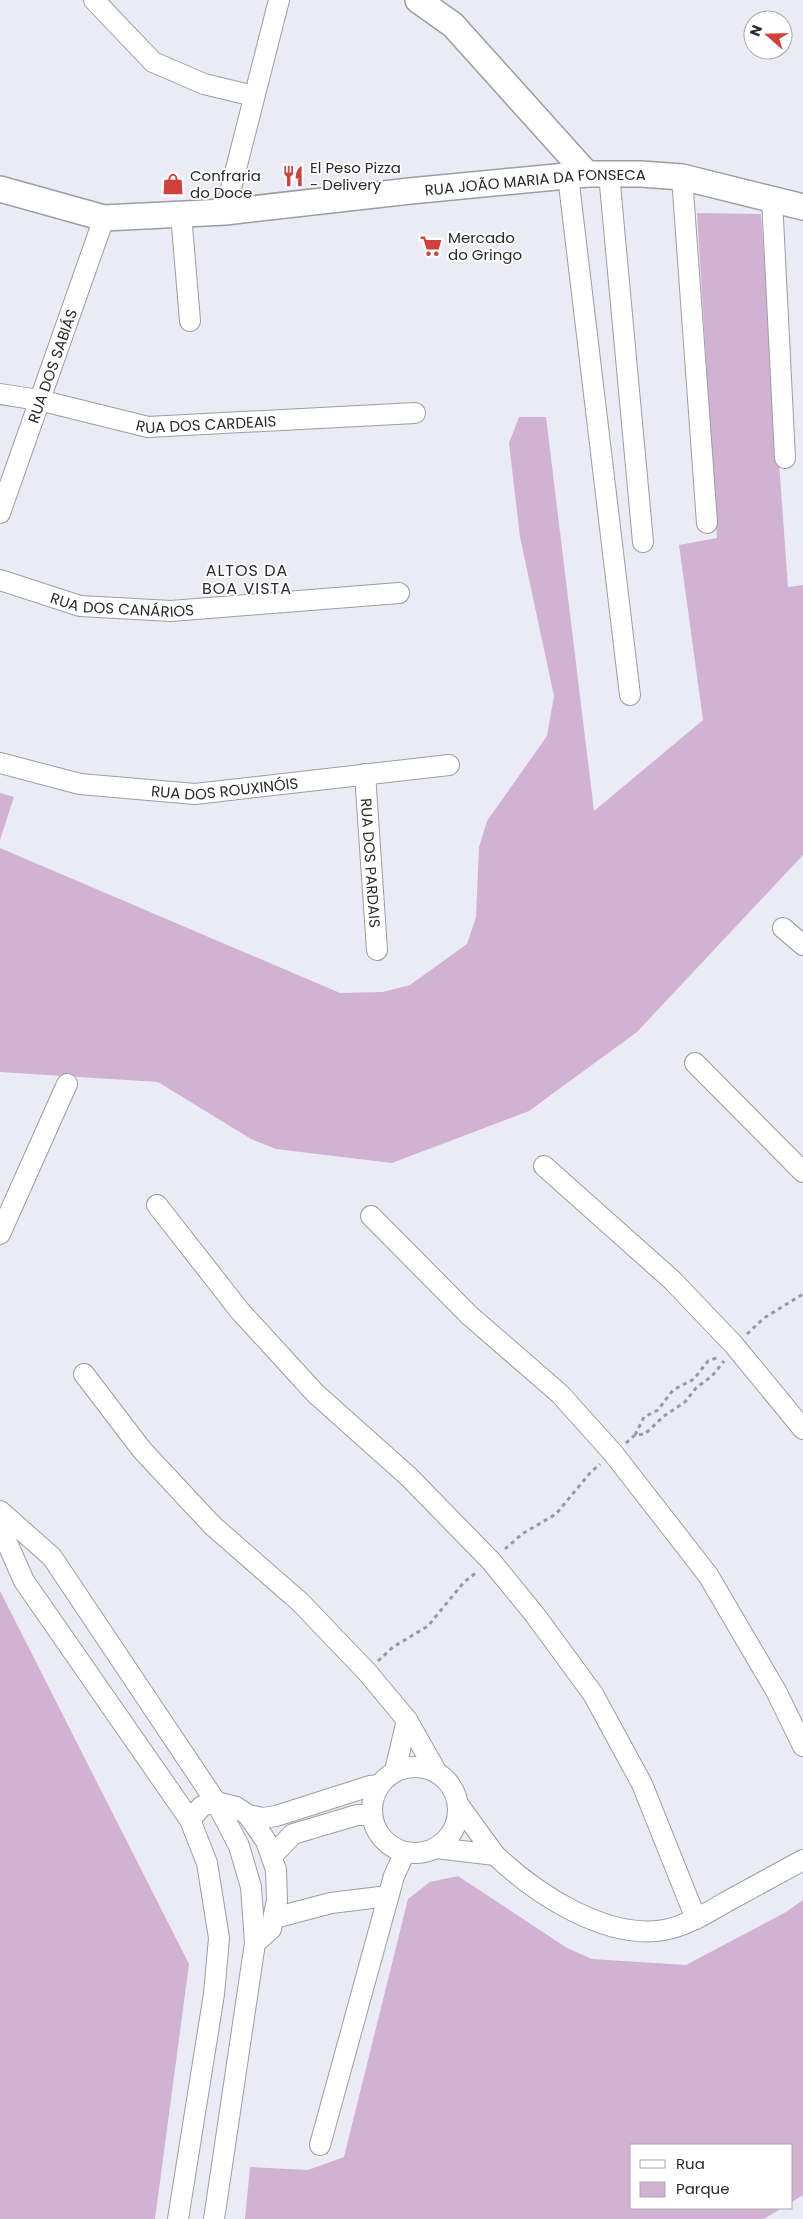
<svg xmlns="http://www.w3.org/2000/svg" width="803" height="2219" viewBox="0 0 803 2219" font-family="Poppins,sans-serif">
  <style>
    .green { fill: #d2b2d3 }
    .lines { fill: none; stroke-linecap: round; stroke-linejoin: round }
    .minor-casing { stroke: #9c9ca5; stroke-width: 22 }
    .major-casing { stroke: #9c9ca5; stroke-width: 28 }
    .path { stroke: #9999a0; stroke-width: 3; stroke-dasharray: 4 4; stroke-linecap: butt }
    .minor { stroke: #fff; stroke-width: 20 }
    .major { stroke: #fff; stroke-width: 25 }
    .labels { text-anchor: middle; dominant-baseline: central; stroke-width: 4; stroke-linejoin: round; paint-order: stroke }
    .poi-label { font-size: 15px; fill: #28292c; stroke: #fff; text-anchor: start }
    .street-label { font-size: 15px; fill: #28292c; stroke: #fff }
    .neighbourhood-label { font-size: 16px; letter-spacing: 1px; fill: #28292c; stroke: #fff }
  </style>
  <rect width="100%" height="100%" fill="#ebebf5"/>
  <!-- green -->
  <g class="green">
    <path d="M697,213l64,1 27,373 15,-2v270l-166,177 -108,79 -137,52 -116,-14 -25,-10 -93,-57 -158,-10v-224l340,145 43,-1 27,-7 57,-41 9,-27 3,-70 8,-26 60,-85 7,-40 -34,-159 -11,-94 10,-26h27l48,394 109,-91 -24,-175 38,-7z"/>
    <path d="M0,793l14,4 -14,43z"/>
    <path d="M0,1591l189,373 -34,255h-155z"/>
    <path d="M458,1876l109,72 25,11 94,6 100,-53 17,-12v295l-11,7v-57h-160v63h150l-18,11h-519l5,-52 58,3 36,-13 64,-258 22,-17z"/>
  </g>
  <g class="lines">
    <!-- minor casing -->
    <g class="minor-casing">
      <g id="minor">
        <path d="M94,0l59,62 51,22 50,12"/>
        <path d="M609,174l34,368"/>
        <path d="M568,176l62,519"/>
        <path d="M682,177l25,346"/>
        <path d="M772,199l13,259"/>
        <path d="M225,212l54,-212"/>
        <path d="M181,214l9,107"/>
        <path id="s1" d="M0,394l39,6 109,27 267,-14"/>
        <path id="s2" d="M0,513l104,-295"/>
        <path id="s3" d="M0,580l80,26 91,5 228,-18"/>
        <path id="s4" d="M0,763l80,21 115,10 254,-29"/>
        <path id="s5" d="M365,774l12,176"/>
        <path d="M783,928l20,17"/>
        <path d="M695,1063l108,109"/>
        <path d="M544,1166l128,114 62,65 69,84"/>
        <path d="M157,1205l83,106 75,82 94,84 82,84 44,54 58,79 49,90 54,135"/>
        <path d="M371,1216l98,99 91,79 53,59 95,122 68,116 27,55"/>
        <path d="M0,1234l67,-150"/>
        <path d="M84,1374l58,76 71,76 87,76 67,70 40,48"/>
        <path d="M0,1511l52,46 164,245 23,44 12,41 4,56 -41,276"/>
        <path d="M0,1527l24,54 166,239 17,43 12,75 -5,56 -36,225"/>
        <circle cx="415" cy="1810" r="43"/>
        <path d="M395,1771l12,-51 29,51"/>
        <path d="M248,1815l15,3 13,-2 94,-30 9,-1"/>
        <path d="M190,1820l12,-14 14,-4 20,5 12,8 18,26 10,29 1,30 -6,29 -16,14"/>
        <path d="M436,1848l59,7 -37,-51"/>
        <path d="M495,1855c40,38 110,85 169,75 22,-4 43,-17 62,-28 26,-14 51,-28 77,-42"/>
        <path d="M272,1856l21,-22 64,-19h15"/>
        <path d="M274,1918l57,-15 57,-7"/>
        <path d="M320,2145l74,-269 11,-24"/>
      </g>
    </g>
    <!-- major casing -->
    <g class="major-casing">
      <g id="major">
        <path d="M418,0l35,25 134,149"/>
        <path id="s6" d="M0,189l104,29 121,-6 185,-21 177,-17h54l41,3 121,30"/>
      </g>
    </g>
    <!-- path -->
    <g class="path">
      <path d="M747,1334l17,-16 39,-24"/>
      <path d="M635,1435l9,-18 14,-7 15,-20 21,-11 14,-18 11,-4"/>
      <path d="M626,1443l9,-8 10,-1 19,-18 21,-14 11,-14 16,-12 12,-15"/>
      <path d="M505,1549l17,-15 34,-20 34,-41 10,-9"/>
      <path d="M378,1661l15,-14 35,-21 36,-44 13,-10"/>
    </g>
    <!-- minor -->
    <use href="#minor" class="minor"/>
    <!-- major -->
    <use href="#major" class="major"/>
  </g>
  <!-- icons -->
  <defs>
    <g id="restaurant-bare" transform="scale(1.725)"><path d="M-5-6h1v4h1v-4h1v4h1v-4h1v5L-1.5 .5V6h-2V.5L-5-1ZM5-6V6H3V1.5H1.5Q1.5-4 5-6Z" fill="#d0413d" stroke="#fff" stroke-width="2.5" paint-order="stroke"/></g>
    <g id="shop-bare" transform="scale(1.725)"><path d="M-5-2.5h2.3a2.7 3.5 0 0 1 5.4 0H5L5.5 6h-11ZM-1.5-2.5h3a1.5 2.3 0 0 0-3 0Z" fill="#d0413d" stroke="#fff" stroke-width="2.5" paint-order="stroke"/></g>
    <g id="supermarket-bare" transform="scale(1.725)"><path d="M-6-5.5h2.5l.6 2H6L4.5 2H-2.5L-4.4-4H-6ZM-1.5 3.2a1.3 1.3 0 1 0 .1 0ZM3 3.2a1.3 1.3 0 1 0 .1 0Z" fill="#d0413d" stroke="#fff" stroke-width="2.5" paint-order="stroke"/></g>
  </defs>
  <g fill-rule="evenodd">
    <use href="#restaurant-bare" x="293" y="176"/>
    <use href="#shop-bare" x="173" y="184"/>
    <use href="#supermarket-bare" x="431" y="246"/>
  </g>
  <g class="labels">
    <!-- poi labels -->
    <g class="poi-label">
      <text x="310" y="167">El Peso Pizza<tspan x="310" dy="17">- Delivery</tspan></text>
      <text x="190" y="175">Confraria<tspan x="190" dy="17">do Doce</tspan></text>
      <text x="448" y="237">Mercado<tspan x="448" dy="17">do Gringo</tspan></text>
    </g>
    <!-- street labels -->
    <g class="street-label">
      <text stroke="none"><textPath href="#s6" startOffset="541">RUA JOÃO MARIA DA FONSECA</textPath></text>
      <text stroke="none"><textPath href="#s2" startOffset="156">RUA DOS SABIÁS</textPath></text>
      <text stroke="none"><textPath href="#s1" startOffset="210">RUA DOS CARDEAIS</textPath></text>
      <text stroke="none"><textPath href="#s3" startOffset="126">RUA DOS CANÁRIOS</textPath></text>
      <text stroke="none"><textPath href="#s4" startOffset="228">RUA DOS ROUXINÓIS</textPath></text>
      <text stroke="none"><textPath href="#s5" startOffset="89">RUA DOS PARDAIS</textPath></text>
    </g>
    <!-- neighbourhood labels -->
    <g class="neighbourhood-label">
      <text x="247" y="570">ALTOS DA<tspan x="247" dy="18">BOA VISTA</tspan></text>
    </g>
  </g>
  <!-- legend -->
  <rect x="630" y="2144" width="162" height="65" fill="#ffffff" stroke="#a9a9ab"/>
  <rect x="640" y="2160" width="25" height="8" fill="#ffffff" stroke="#a9a9ab"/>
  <text x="676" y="2169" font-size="15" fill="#28292c">Rua</text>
  <rect x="640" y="2182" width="25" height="15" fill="#d2b2d3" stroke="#a9a9ab"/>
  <text x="676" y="2194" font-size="15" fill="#28292c">Parque</text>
  <!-- north arrow -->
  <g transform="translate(768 35) rotate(290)"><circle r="24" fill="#ffffff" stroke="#a9a9ab"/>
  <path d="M0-4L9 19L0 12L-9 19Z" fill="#d0413d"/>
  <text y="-8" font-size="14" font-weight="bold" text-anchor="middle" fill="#28292c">N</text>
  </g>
</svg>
